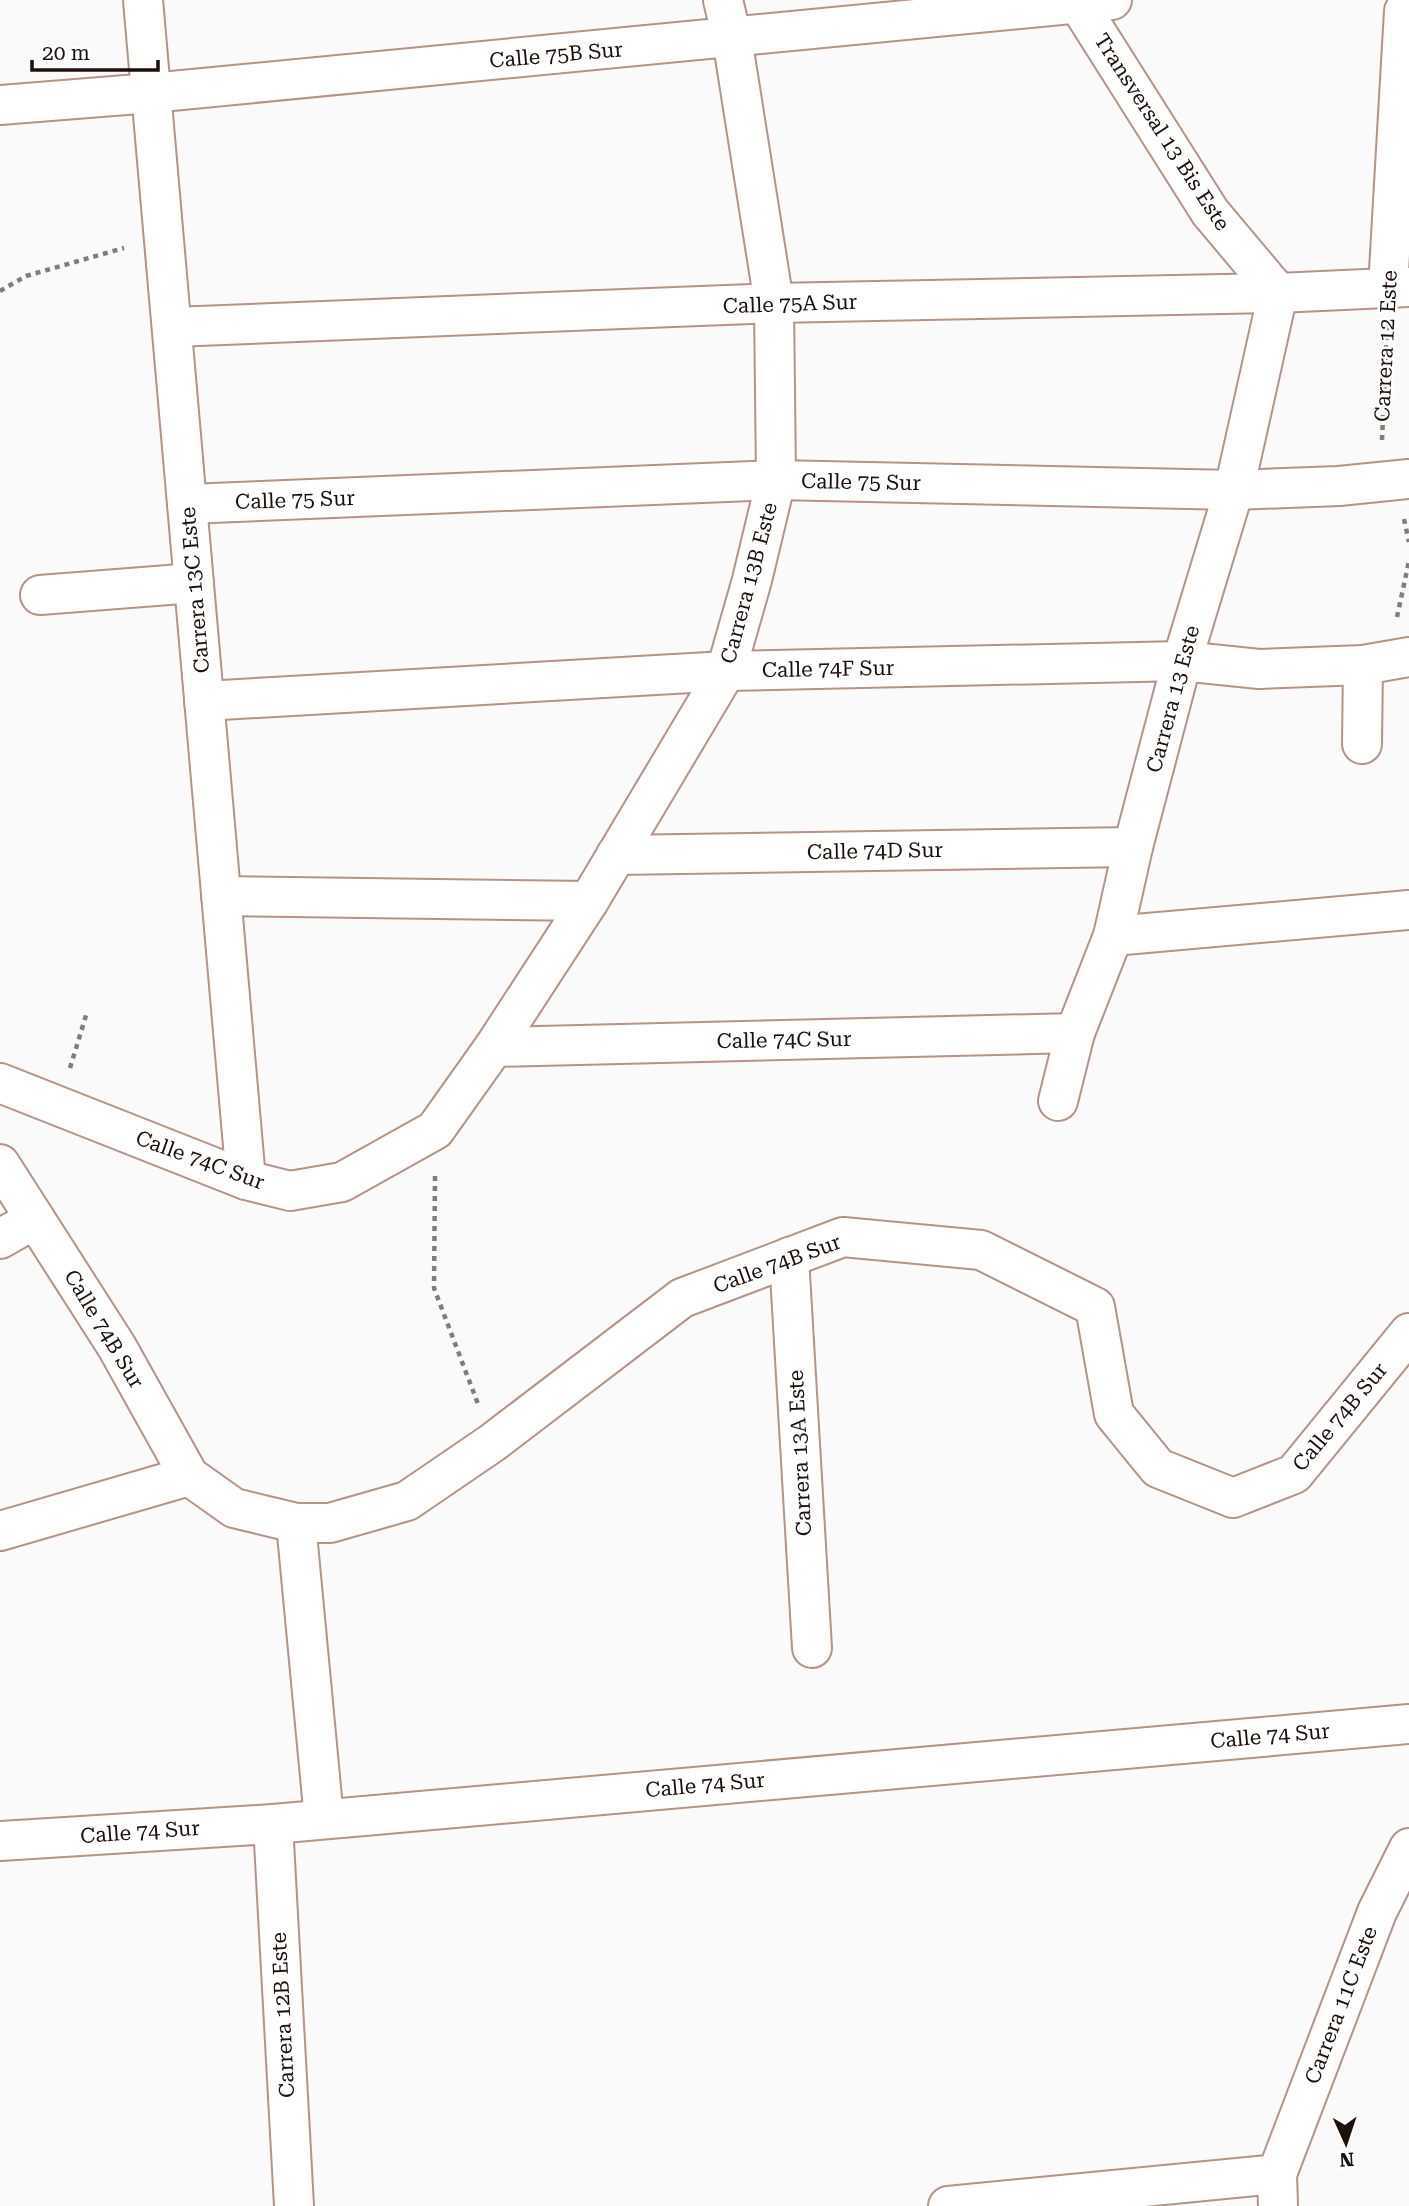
<svg xmlns="http://www.w3.org/2000/svg" width="1409" height="2206" viewBox="0 0 1409 2206" font-family="'Roboto Serif',serif">
  <style>
    .lines { fill: none; stroke-linecap: round; stroke-linejoin: round }
    .minor-casing { stroke: #b59385; stroke-width: 42 }
    .path { stroke: #837c7a; stroke-width: 4.5; stroke-dasharray: 5 5; stroke-linecap: butt }
    .minor { stroke: #fff; stroke-width: 38 }
    .labels { text-anchor: middle; dominant-baseline: central; stroke-width: 5; stroke-linejoin: round; paint-order: stroke }
    .street-label { font-size: 21px; fill: #1c100b; stroke: #fff }
  </style>
  <rect width="100%" height="100%" fill="#fafafa"/>
  <g class="lines">
    <!-- minor casing -->
    <g class="minor-casing">
      <g id="minor">
        <path d="M143,0l103,1180"/>
        <path d="M0,105l151,-12 961,-93"/>
        <path d="M1388,288l16,-277 5,-9"/>
        <path d="M172,327l602,-24 504,-10 131,-6"/>
        <path d="M187,504l589,-24 458,10 105,-4 70,-7"/>
        <path d="M40,595l154,-12"/>
        <path d="M204,701l522,-30 456,-10 77,8 104,-4 46,-8"/>
        <path d="M1362,744l1,-79"/>
        <path d="M616,855l517,-8"/>
        <path d="M221,896l368,5"/>
        <path d="M1113,936l296,-26"/>
        <path d="M494,1047l581,-14"/>
        <path d="M0,1083l246,97 44,11 52,-9 93,-52 59,-83 95,-146 137,-230 26,-91 24,-100 -2,-177 -42,-265 -9,-38"/>
        <path d="M1058,1101l17,-68 38,-97 20,-89 49,-186 52,-171 44,-197 -68,-81 -134,-212"/>
        <path d="M0,1164l117,183 72,129 45,32 62,15h34l77,-22 85,-58 190,-145 161,-61 138,13 114,57 19,107 44,54 75,30 61,-24 115,-141"/>
        <path d="M0,1239l35,-20"/>
        <path d="M789,1257l23,391"/>
        <path d="M296,1523l28,296"/>
        <path d="M0,1531l189,-55"/>
        <path d="M273,1824l21,382"/>
        <path d="M0,1841l273,-17 1136,-100"/>
        <path d="M948,2206l329,-32"/>
        <path d="M1278,2206l-1,-32 100,-262 32,-64"/>
      </g>
    </g>
    <!-- path -->
    <g class="path">
      <path d="M0,291l26,-15 98,-28"/>
      <path d="M1382,440l5,-113"/>
      <path d="M1404,519l5,23"/>
      <path d="M1397,617l12,-56"/>
      <path d="M70,1068l17,-56"/>
      <path d="M435,1176l-1,112 44,116"/>
    </g>
    <!-- minor -->
    <use href="#minor" class="minor"/>
  </g>
  <g class="labels">
    <!-- street labels -->
    <g class="street-label">
      <text transform="translate(556 55) rotate(-5)">Calle 75B Sur</text>
      <text transform="translate(1162 132) rotate(57)">Transversal 13 Bis Este</text>
      <text transform="translate(790 304) rotate(-2)">Calle 75A Sur</text>
      <text transform="translate(1386 346) rotate(-87)">Carrera 12 Este</text>
      <text transform="translate(861 482) rotate(1)">Calle 75 Sur</text>
      <text transform="translate(295 500) rotate(-2)">Calle 75 Sur</text>
      <text transform="translate(749 583) rotate(-75)">Carrera 13B Este</text>
      <text transform="translate(195 590) rotate(-95)">Carrera 13C Este</text>
      <text transform="translate(828 669) rotate(-1)">Calle 74F Sur</text>
      <text transform="translate(1173 699) rotate(-75)">Carrera 13 Este</text>
      <text transform="translate(875 851) rotate(-1)">Calle 74D Sur</text>
      <text transform="translate(784 1040) rotate(-1)">Calle 74C Sur</text>
      <text transform="translate(200 1160) rotate(20)">Calle 74C Sur</text>
      <text transform="translate(777 1264) rotate(-20)">Calle 74B Sur</text>
      <text transform="translate(104 1329) rotate(59)">Calle 74B Sur</text>
      <text transform="translate(1340 1417) rotate(-50)">Calle 74B Sur</text>
      <text transform="translate(800 1453) rotate(-93)">Carrera 13A Este</text>
      <text transform="translate(1270 1736) rotate(-5)">Calle 74 Sur</text>
      <text transform="translate(705 1785) rotate(-5)">Calle 74 Sur</text>
      <text transform="translate(140 1832) rotate(-4)">Calle 74 Sur</text>
      <text transform="translate(1341 2005) rotate(-69)">Carrera 11C Este</text>
      <text transform="translate(283 2015) rotate(-93)">Carrera 12B Este</text>
    </g>
  </g>
  <!-- north arrow -->
  <g transform="translate(1346 2143) rotate(177)" stroke="#ffffff" stroke-width="5" paint-order="stroke">
  <path d="M0-5L12 26L0 18L-12 26Z" fill="#1c100b"/>
  <text y="-10" font-size="19" font-weight="bold" text-anchor="middle" fill="#1c100b">N</text>
  </g>
  <!-- scale -->
  <path d="M32 60v10h126v-10" fill="none" stroke="#1c100b" stroke-width="3.5"/>
  <text x="42" y="60" font-size="21" fill="#1c100b" stroke="#ffffff" stroke-width="5" paint-order="stroke">20 m</text>
</svg>
